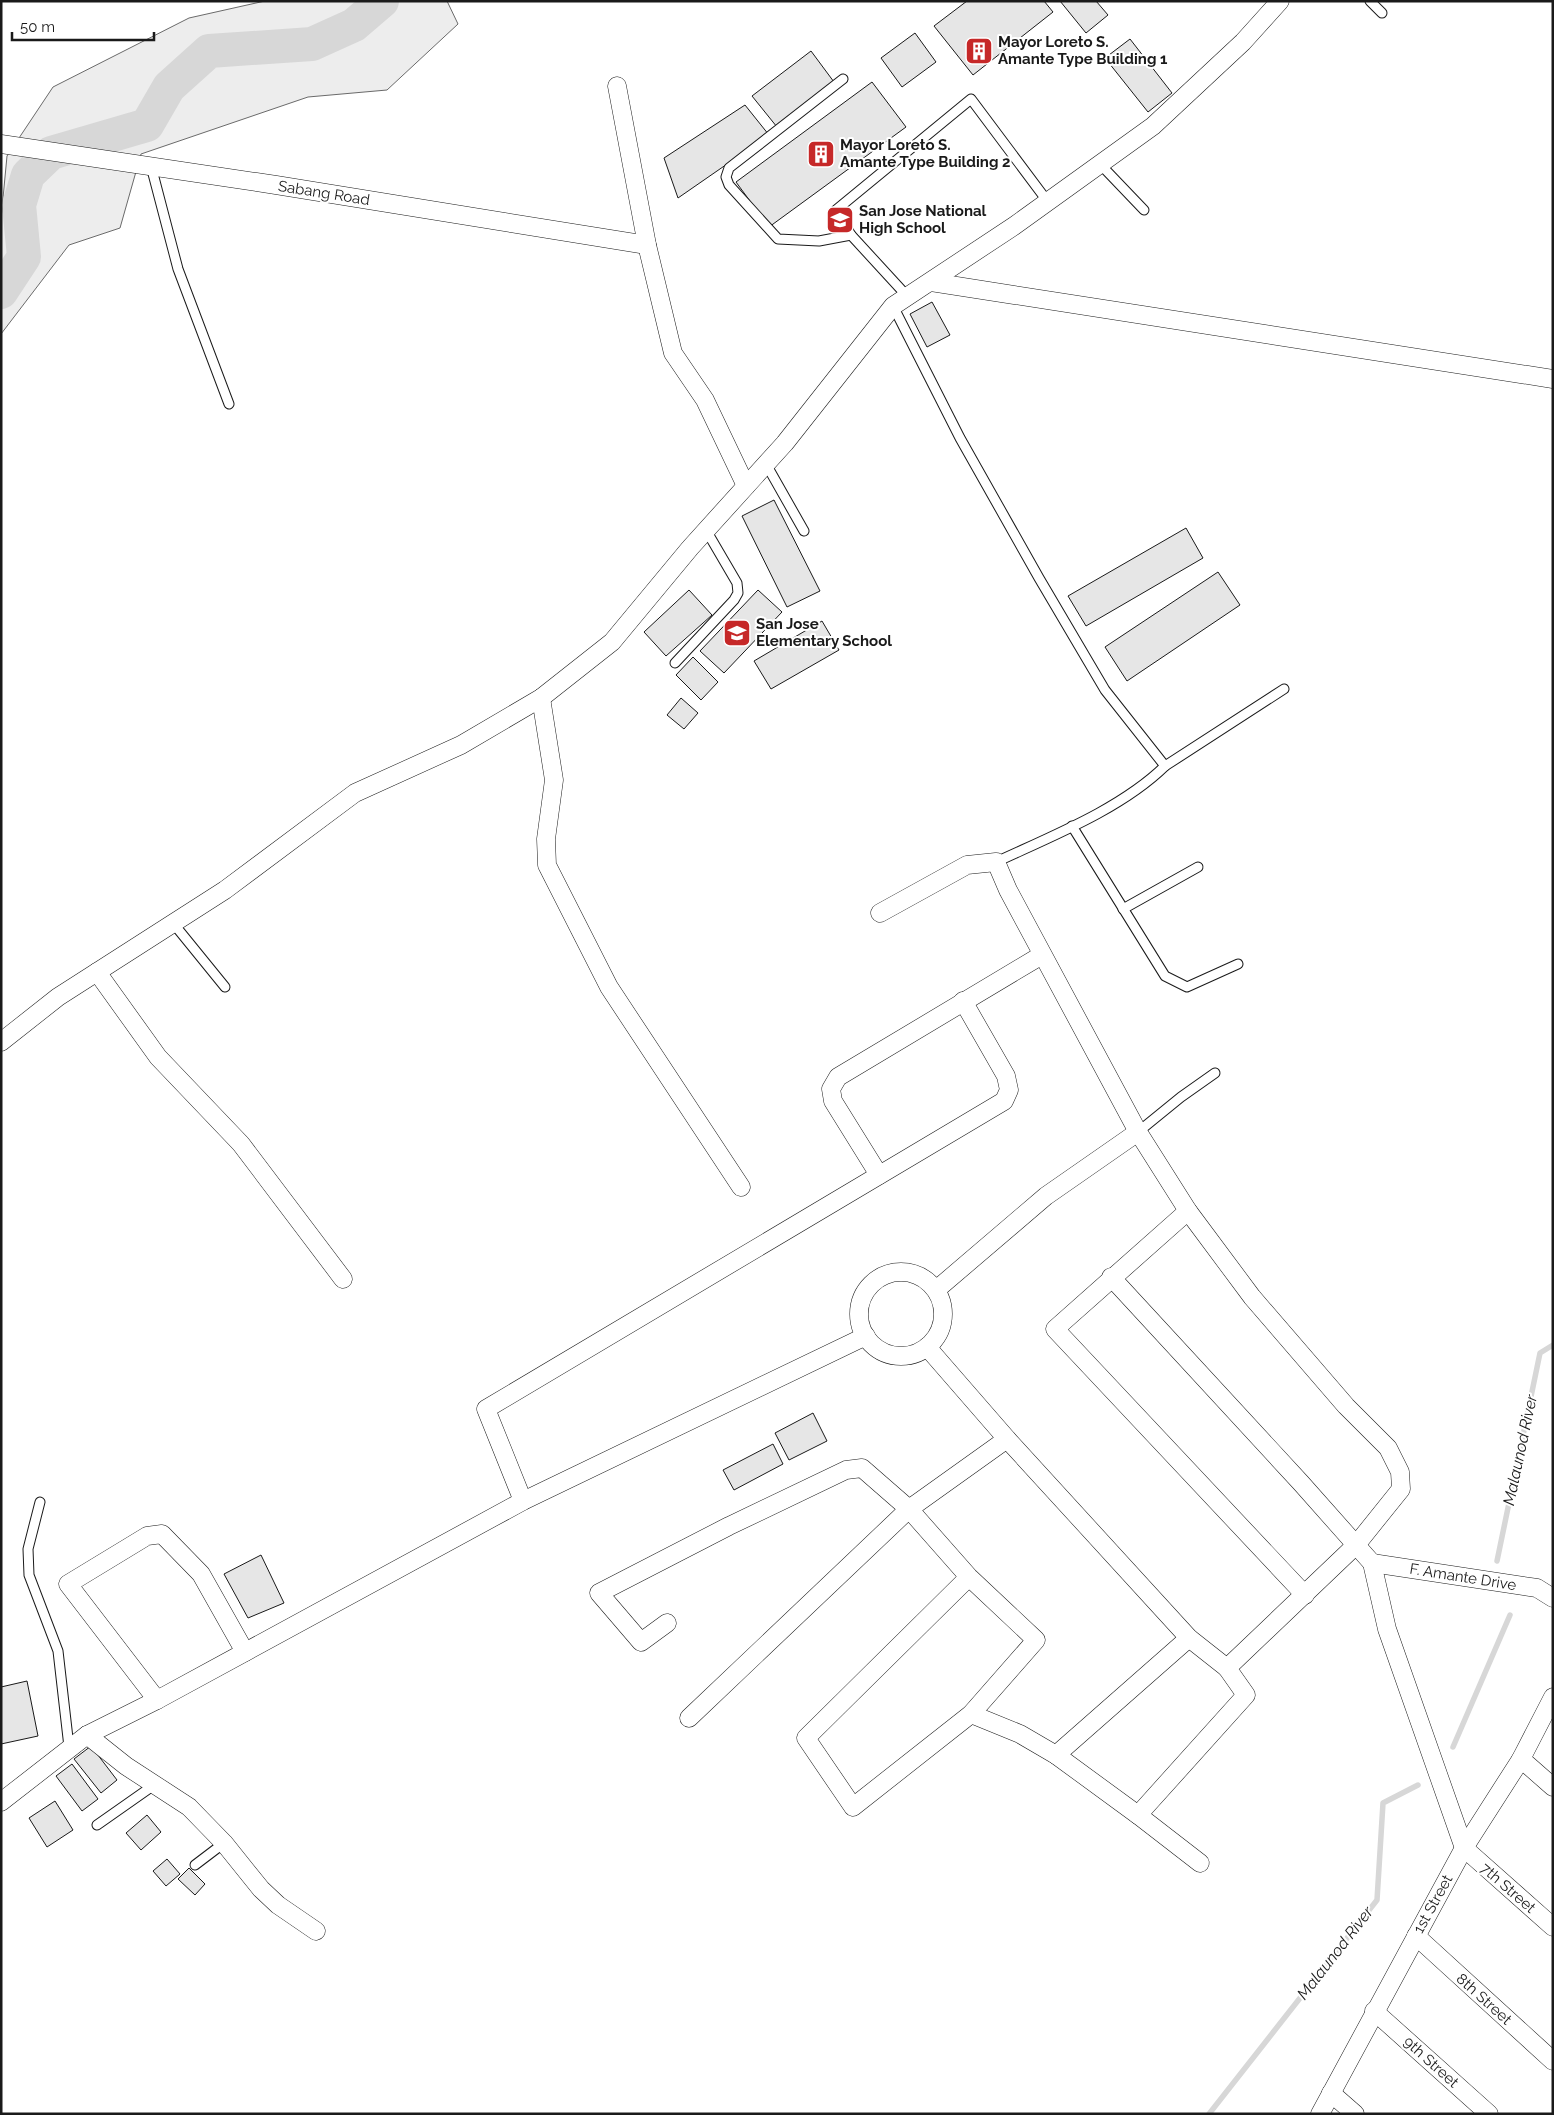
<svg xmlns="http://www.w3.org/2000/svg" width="1554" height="2115" viewBox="0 0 1554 2115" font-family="Raleway,sans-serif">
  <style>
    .built { fill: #ededed; stroke: #6a6a6a }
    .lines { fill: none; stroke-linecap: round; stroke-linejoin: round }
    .stream { stroke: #d7d7d7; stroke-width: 5.5 }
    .river { stroke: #d7d7d7; stroke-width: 34 }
    .building { fill: #e6e6e6; stroke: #1a1a1a }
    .lane-casing { stroke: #1a1a1a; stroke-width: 11 }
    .street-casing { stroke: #1a1a1a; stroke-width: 19 }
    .lane { stroke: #fff; stroke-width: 9 }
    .street { stroke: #fff; stroke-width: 18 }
    .labels { text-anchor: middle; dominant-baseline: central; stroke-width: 4; stroke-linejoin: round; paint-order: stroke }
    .poi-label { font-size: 15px; font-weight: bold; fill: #1a1a1a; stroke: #fff; text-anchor: start }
    .street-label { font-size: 15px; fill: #1a1a1a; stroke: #fff }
    .water-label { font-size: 16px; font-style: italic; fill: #1a1a1a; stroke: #fff }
  </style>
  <rect width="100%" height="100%" fill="#fff"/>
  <!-- built -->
  <path class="built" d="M265,1h182l11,23 -71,66 -79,7 -167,57 -21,74 -51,17 -68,89v-115l6,-63 46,-69 136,-69z"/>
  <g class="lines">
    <!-- stream -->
    <g class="stream">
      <path d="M1497,1561l43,-208 13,-8"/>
      <path d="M1453,1747l57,-132"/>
      <path d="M1209,2114l168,-214 6,-97 35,-18"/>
    </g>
    <!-- river -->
    <path class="river" d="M1,292l23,-35 -5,-52 9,-30 23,-22 96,-28 22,-38 40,-36 103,-7 42,-19 28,-24"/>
  </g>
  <!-- building -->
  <g class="building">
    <path d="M967,1h77l9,11 -80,63 -39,-49z"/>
    <path d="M1060,1h36l12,14 -22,18z"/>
    <path d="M915,33l21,29 -34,25 -21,-29z"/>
    <path d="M1130,39l42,54 -24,19 -43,-54z"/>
    <path d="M811,51l23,31 -57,45 -25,-31z"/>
    <path d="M872,82l34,45 -137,100 -33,-45z"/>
    <path d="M745,105l24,30 -91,63 -14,-40z"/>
    <path d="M932,302l18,33 -23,12 -17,-33z"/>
    <path d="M774,500l46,91 -33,16 -45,-91z"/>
    <path d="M1186,528l17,30 -117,68 -18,-30z"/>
    <path d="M1218,572l22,33 -113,76 -22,-34z"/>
    <path d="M689,590l23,25 -46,41 -22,-24z"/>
    <path d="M758,590l24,22 -58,61 -24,-22z"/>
    <path d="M822,621l17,29 -68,39 -17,-28z"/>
    <path d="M693,657l25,25 -17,18 -25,-25z"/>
    <path d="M681,698l17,15 -14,16 -17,-14z"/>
    <path d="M813,1413l14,28 -38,19 -14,-27z"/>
    <path d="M773,1444l10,20 -49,26 -11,-20z"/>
    <path d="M261,1555l23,48 -36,15 -24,-44z"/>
    <path d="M27,1681l11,55 -37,8v-57z"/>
    <path d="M91,1746l26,34 -16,13 -27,-34z"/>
    <path d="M72,1764l26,35 -16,12 -26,-35z"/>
    <path d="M55,1801l18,29 -26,17 -18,-29z"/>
    <path d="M147,1815l14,17 -20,18 -15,-17z"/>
    <path d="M167,1859l13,15 -14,12 -13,-15z"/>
    <path d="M189,1868l16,16 -10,11 -17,-16z"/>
  </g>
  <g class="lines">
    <!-- lane casing -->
    <g class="lane-casing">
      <g id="lane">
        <path d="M1370,1l12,12"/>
        <path d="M843,79l-114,89 -3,9 3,8 49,54 41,2 32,-6"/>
        <path d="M1100,164l44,46"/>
        <path d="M151,166l27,103 51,135"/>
        <path d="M907,296l-56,-61 -15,-25 135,-111 77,103"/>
        <path d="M893,306l67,132 79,140 66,112 60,76c-44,43 -113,70 -169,96"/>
        <path d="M766,464l38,67"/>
        <path d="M675,663l59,-63 4,-7 -1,-10 -31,-53"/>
        <path d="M1165,766l119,-77"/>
        <path d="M1072,826l93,150 22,11 51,-23"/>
        <path d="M1123,909l75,-42"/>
        <path d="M173,923l52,64"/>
        <path d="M1138,1132l43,-35 34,-24"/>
        <path d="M40,1502l-12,47 1,26 29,76 11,96"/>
        <path d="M97,1825l57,-40"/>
        <path d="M195,1865l29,-22"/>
      </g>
    </g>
    <!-- street casing -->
    <g class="street-casing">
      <g id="street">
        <path d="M617,86l30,159 26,108 32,47 41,86"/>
        <path d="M1,144l275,41 371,60"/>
        <path d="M931,282l622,97"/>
        <path d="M541,698l13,82 -8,59 1,26 62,122 132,200"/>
        <path d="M880,913l87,-48 29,-3 12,28 130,242 50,79 64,86 94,109 42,42 12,24 1,17 -45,56 -129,123 19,27 -108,120 -82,-60 -36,-21 -49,-20"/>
        <path d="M97,972l61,85 83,87 102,135"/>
        <path d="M1,1042l57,-45 167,-107 130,-97 106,-48 80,-47 71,-56 78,-94 95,-105 108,-137 121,-80 139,-100 90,-84 37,-41"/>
        <path d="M879,1175l-46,-74 -2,-12 7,-12 204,-122"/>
        <path d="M1188,1211l-133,118 250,266"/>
        <circle cx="901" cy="1314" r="42"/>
        <path d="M1111,1277l190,206 71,80 15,66 77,219 89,79"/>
        <path d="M936,1290l110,-94 92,-64"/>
        <path d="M927,1347l80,92 182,199 38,30"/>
        <path d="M523,1501l-37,-92 518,-308 5,-11 -3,-14 -43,-75"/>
        <path d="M1372,1563l165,25 16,10"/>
        <path d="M667,1623l-26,19 -42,-49 130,-67 117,-56 16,-2 47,41 60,68 67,63 -65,74 -118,93 -47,-69 163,-161"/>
        <path d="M157,1700l-89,-116 79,-48 15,-2 39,40 44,78"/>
        <path d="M689,1718l220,-209 98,-70"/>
        <path d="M87,1735l39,31 63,41 35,36 37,46 17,16 38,26"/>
        <path d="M1056,1755l133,-117"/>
        <path d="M1521,1759l32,28"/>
        <path d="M1,1802l86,-67 70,-35 366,-199 343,-165"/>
        <path d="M1138,1815l62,48"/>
        <path d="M1416,1936l137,125"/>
        <path d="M1374,2011l115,103"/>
        <path d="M1331,2093l24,21"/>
        <path d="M1320,2114l144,-266 57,-89 32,-62"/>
      </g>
    </g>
    <!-- lane -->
    <use href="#lane" class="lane"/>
    <!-- street -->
    <use href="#street" class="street"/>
  </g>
  <!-- icons -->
  <defs>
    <g id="building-square" transform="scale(1.4375)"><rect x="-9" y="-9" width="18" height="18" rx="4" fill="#c62828" stroke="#fff"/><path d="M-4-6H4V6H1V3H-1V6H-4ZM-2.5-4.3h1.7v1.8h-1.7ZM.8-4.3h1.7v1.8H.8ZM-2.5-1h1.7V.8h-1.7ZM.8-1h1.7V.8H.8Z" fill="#fff"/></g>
    <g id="school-square" transform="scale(1.4375)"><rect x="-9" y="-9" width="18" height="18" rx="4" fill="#c62828" stroke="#fff"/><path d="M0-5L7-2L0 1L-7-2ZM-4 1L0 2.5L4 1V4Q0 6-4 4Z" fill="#fff"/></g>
  </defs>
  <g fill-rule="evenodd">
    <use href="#building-square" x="979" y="51"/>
    <use href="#building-square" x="821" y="154"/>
    <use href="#school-square" x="840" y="220"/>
    <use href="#school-square" x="737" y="633"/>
  </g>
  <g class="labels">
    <!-- poi labels -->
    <g class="poi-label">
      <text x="998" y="42">Mayor Loreto S.<tspan x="998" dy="17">Amante Type Building 1</tspan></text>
      <text x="840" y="145">Mayor Loreto S.<tspan x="840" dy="17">Amante Type Building 2</tspan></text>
      <text x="859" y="211">San Jose National<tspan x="859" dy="17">High School</tspan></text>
      <text x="756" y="624">San Jose<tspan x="756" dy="17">Elementary School</tspan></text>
    </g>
    <!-- street labels -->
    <g class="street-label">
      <text transform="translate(324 193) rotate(9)">Sabang Road</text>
      <text transform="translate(1463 1577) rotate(9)">F. Amante Drive</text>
      <text transform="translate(1508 1888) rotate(41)">7th Street</text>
      <text transform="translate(1433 1904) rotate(-61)">1st Street</text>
      <text transform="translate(1484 1999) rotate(42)">8th Street</text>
      <text transform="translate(1431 2062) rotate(42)">9th Street</text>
    </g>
    <!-- water labels -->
    <g class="water-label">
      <text transform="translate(1520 1450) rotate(-78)">Malaunod River</text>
      <text transform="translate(1335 1953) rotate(-52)">Malaunod River</text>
    </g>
  </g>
  <!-- border -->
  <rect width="1554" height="2115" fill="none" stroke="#1a1a1a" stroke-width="5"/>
  <!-- scale -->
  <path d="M12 32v8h142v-8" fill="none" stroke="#1a1a1a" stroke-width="2.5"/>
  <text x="20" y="32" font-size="15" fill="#1a1a1a" stroke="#ffffff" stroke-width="4" paint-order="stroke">50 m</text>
</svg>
